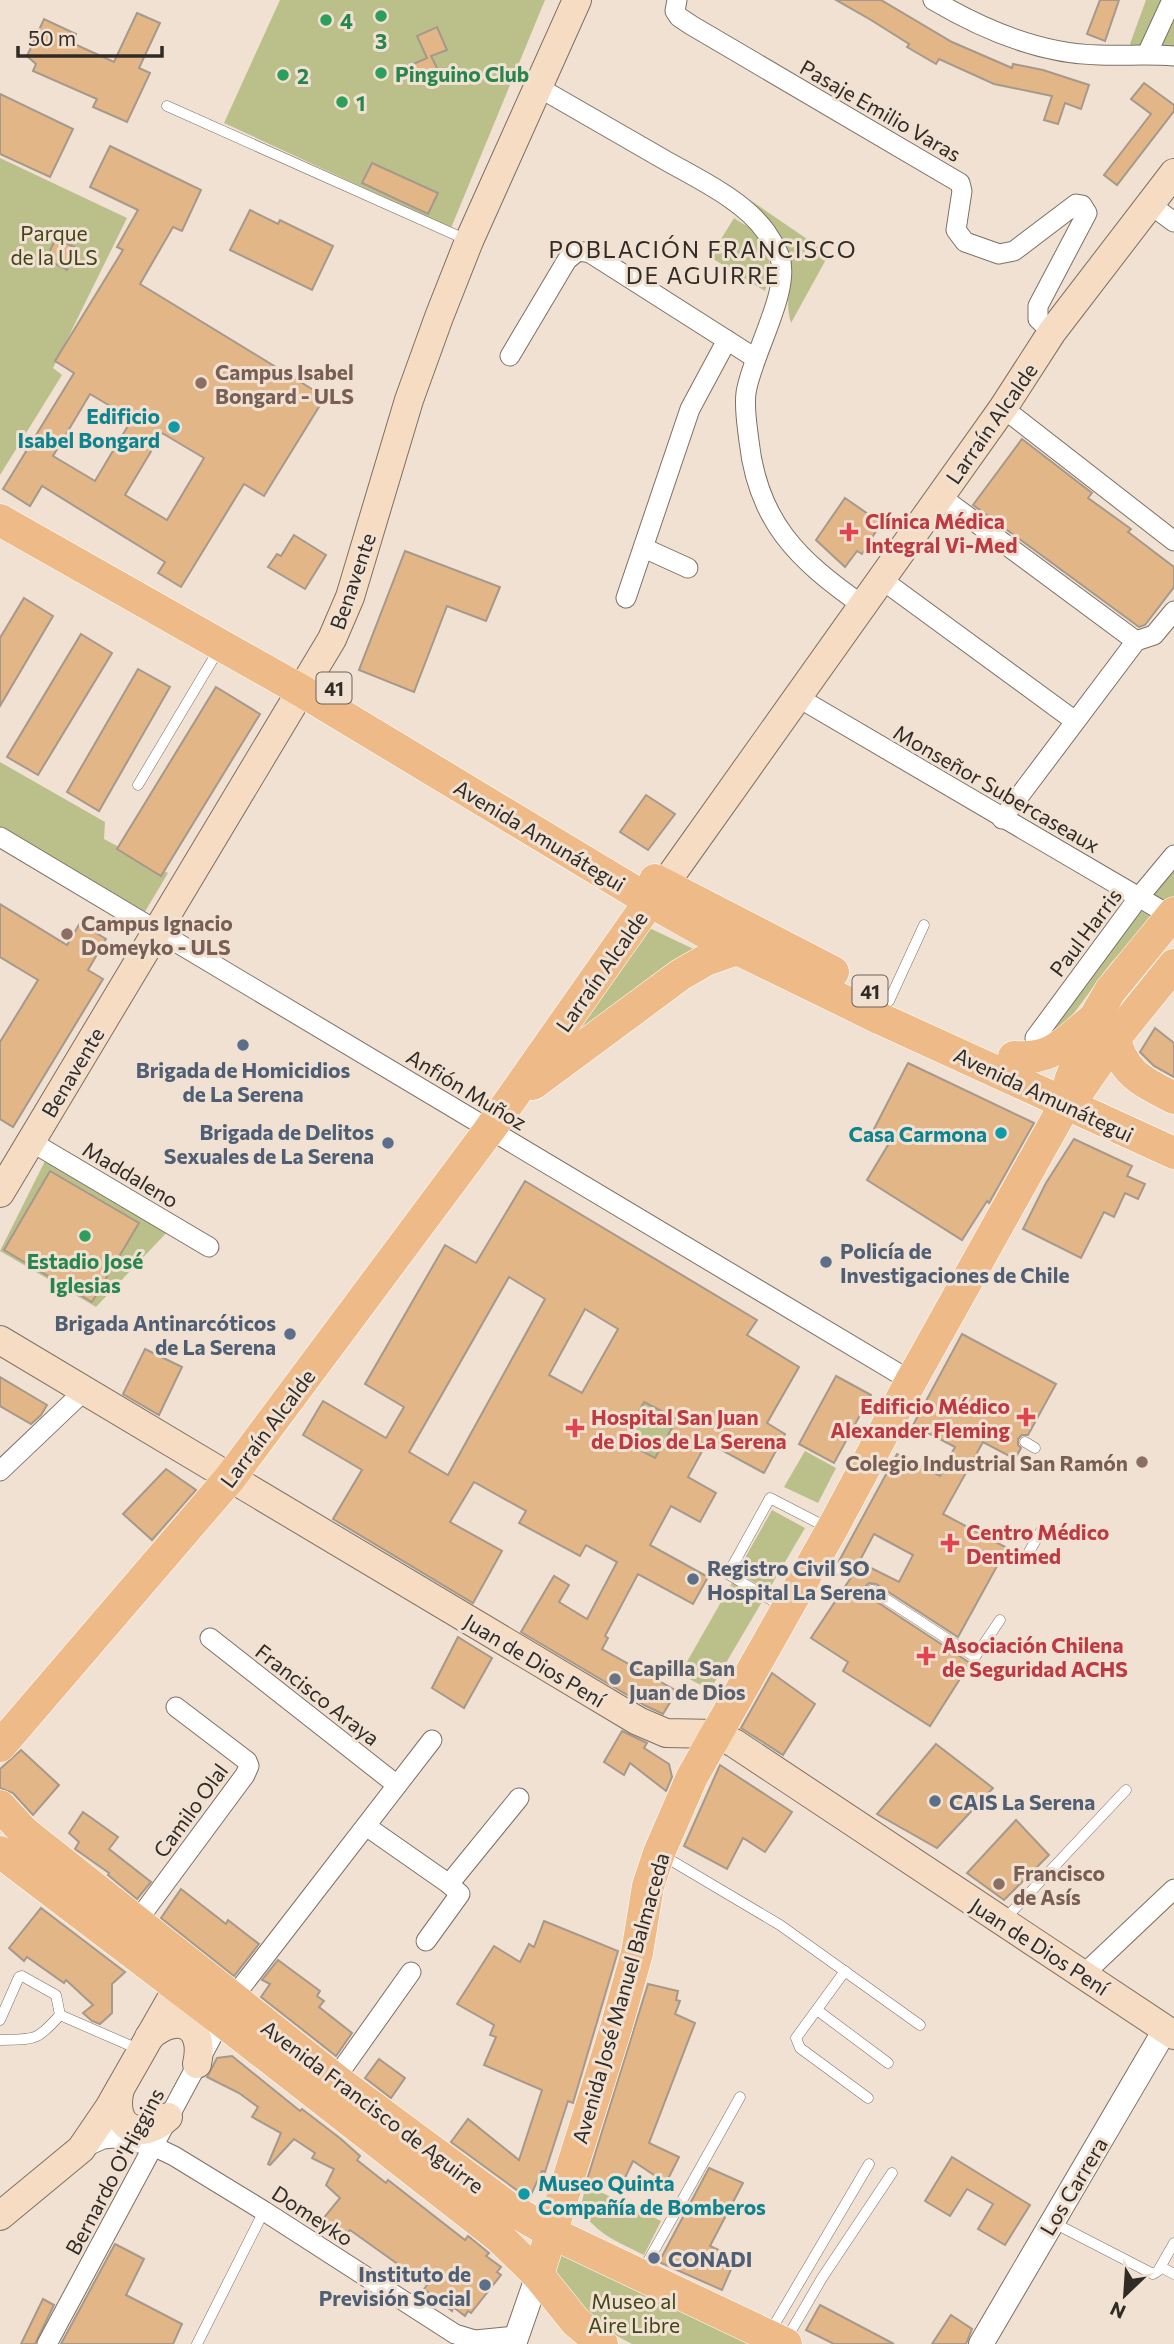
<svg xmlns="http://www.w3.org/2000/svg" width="1174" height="2344" viewBox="0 0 1174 2344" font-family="Commissioner,sans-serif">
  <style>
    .green { fill: #bbc08a }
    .building { fill: #e2b686; stroke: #a6998b; stroke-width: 2; fill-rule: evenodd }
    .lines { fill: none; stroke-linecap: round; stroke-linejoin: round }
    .service-casing { stroke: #7d7063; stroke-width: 11 }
    .minor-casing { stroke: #7d7063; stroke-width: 21 }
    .tertiary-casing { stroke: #7d7063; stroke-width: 26 }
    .secondary-casing { stroke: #7d7063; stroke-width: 30 }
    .primary-casing { stroke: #fff; stroke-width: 33 }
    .service { stroke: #fff; stroke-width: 10 }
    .minor { stroke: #fff; stroke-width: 19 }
    .tertiary { stroke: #fff; stroke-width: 24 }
    .secondary { stroke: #f6dcc3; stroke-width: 28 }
    .primary { stroke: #eeba88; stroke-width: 32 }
    .leisure-dot { fill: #2e9e5b; stroke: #f0e1d2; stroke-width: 2.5 }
    .education-dot { fill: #8d6e63; stroke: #f0e1d2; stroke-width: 2.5 }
    .culture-dot { fill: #0f9aa8; stroke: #f0e1d2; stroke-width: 2.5 }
    .health-dot { fill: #e0444e; stroke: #f0e1d2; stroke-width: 2.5 }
    .service-dot { fill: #5c6f8a; stroke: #f0e1d2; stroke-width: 2.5 }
    .worship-dot { fill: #6b7280; stroke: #f0e1d2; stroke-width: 2.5 }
    .labels { text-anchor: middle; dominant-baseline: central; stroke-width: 6; stroke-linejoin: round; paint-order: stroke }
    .shield { fill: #f0e1d2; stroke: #6a6259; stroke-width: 2 }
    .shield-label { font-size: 19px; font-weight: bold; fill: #302b25 }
    .leisure-label { font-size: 21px; font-weight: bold; fill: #27864d; stroke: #f0e1d2; text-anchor: start }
    .street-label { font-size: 21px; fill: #302b25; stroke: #f0e1d2 }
    .park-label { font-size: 21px; fill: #424516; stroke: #f0e1d2 }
    .education-label { font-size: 21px; font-weight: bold; fill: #785e54; stroke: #f0e1d2; text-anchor: start }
    .culture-label { font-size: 21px; font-weight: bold; fill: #0d838f; stroke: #f0e1d2; text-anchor: end }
    .health-label { font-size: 21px; font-weight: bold; fill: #be3a42; stroke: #f0e1d2; text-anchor: start }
    .service-label { font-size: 21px; font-weight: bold; fill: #4e5e75; stroke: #f0e1d2; text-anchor: start }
    .worship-label { font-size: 21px; font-weight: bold; fill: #5b616d; stroke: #f0e1d2; text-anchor: start }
    .neighbourhood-label { font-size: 23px; letter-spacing: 2px; fill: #302b25; stroke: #f0e1d2 }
  </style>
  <rect width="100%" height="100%" fill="#f0e1d2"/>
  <!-- green -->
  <g class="green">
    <path d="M280,0h265l-94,228 -227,-105z"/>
    <path d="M1146,0h28v60l-30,-2 -14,-14z"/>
    <path d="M0,158l127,60 -74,150 9,7 -62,100z"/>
    <path d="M750,200l79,54 -38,69c-6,-20 -1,-36 0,-56 0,-22 -27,-52 -41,-67z"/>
    <path d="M734,218c7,5 17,9 23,16 15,15 15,39 8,57l-55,-34z"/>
    <path d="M0,762l105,60 -1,17 64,34 -25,42 -143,-85z"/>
    <path d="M1174,869v28l-63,66 -51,69 -7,1 -5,-4 1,-14z"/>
    <path d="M645,926l76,36 -187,115z"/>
    <path d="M45,1161l125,68 -74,78 -96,-56z"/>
    <path d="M644,1402l33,17 -22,39 -32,-17z"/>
    <path d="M805,1451l31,17 -18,35 -34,-16z"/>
    <path d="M772,1510l33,18 -37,63 -31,-19z"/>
    <path d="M733,1581l30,19 -53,90 -30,-16z"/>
    <path d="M586,2185l75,36 -17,34c-28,-14 -45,-20 -64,-45z"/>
    <path d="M557,2243l211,101h-136c-37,-18 -63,-44 -81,-82z"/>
  </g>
  <!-- building -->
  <g class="building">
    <path d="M836,0h45l71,42 60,26 1,-4 30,6 46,15 -8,24 -16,-6 -7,21 -14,-4 8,-24 -58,-12 -55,-25 -3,5 -29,-17 2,-3 -38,-24z"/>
    <path d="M1100,0h19l-14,41 -18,-7z"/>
    <path d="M137,13l23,10 -21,45 11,5 -23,49 -34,-15 4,-8 -64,-28 3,-7 -9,-8 17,-37 32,15 -4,9 42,19z"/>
    <path d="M437,27l10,23 -16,6 9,18 -22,10 -9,-18 18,-8 -10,-22z"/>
    <path d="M1144,83l30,22v6l-57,74 -13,-10 47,-61 -20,-15z"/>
    <path d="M0,94l73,35 -23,48 -50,-23z"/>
    <path d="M110,146l91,44 -19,41 -9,-4 -33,57 185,113 -61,99 -20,-12 -63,103 -23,-14 7,-11 -123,-76 -12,20 -27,-17 71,-116 -19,-12 68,-111 -6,-3 21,-37 -48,-23zM90,394l42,25 -37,62 -42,-25zM162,433l42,25 -37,62 -42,-25z"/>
    <path d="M372,163l66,30 -10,21 -66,-31z"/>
    <path d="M250,210l28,14 2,-4 53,26 -21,44 -82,-40z"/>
    <path d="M56,238l22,11 -11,21 -21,-11z"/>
    <path d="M1022,439l70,54 -4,5 43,31 -3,3 46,35v20l-29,38 -6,2 -166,-122z"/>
    <path d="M845,498l36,25 -19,31 -5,-3 -12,16 -29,-27z"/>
    <path d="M294,535l32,20 -21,34 -37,-22 9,-13 4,2z"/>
    <path d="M405,551l95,36 -14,34 -39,-15 -33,86 -55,-22z"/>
    <path d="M24,598l29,18 -53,90v-68z"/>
    <path d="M81,634l31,19 -74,122 -31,-18z"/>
    <path d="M138,669l32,18 -71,124 -32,-19z"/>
    <path d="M216,687l44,27 -99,162 -44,-27z"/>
    <path d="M646,795l29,19 -27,36 -28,-18z"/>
    <path d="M0,904l67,41 13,-22 26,16 -18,31 15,9 -90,148 -13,-8v-77l38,-62 -38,-23z"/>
    <path d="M1155,1028l19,15v34l-20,-11 -14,-14z"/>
    <path d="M908,1063l126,60 -45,80 -2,-2 -25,39 -95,-60 24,-40 -17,-11z"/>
    <path d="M1074,1139l58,27 -5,10 18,8 -7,15 -13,-6 -11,24 -10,-5 -23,46 -58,-29 23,-46z"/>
    <path d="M50,1171l89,52 -47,79 -88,-52z"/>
    <path d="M525,1181l232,139 -10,15 52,32 -32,56 18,11 -21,39 -57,-31 -19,35 28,16 -16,29 -29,-16 -21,39 58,32 -15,27 -55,-30 -33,62 3,2 -6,11 75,42 -14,23 -17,-8 -125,-74 33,-56 15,9 -10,17 28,17 30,-57 -31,-17 -6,11 -61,-33 7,-12 -52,-29 -24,40 52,29 -29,52 -140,-84 29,-49 -59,-35 20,-34 63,37 18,-31 -39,-23 80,-139 31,18zM509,1277l36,22 -97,176 -39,-23zM585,1309l33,20 -36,64 -33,-18zM644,1402l33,17 -22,39 -32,-17z"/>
    <path d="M962,1334l94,50 -28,51h-6l-4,4v6l3,3 -6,11 -32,-17 -40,72 64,34 -49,89 -82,-53 -7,-1 -4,4v6l3,3 102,67 -40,63 -87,-55 5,-9 -37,-24 41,-62 -1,-7 -12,-8 58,-107 43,22 15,-29 -42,-22zM874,1534l39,21 -14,27 -40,-20z"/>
    <path d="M145,1349l37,18 -23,48 -36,-21z"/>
    <path d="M836,1376l35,19 -37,68 -35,-19z"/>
    <path d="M0,1377l47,28 -6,10 -10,9 -31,-18z"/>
    <path d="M166,1469l30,21 -44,50 -29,-26z"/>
    <path d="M458,1637l34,21 -28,50 -32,-20z"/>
    <path d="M772,1673l43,31 -32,51 -42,-27z"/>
    <path d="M622,1731l25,12 -3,5 25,16 3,13 -6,14 -36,-28 -6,12 -20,-13z"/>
    <path d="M936,1744l57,44 -56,60 -60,-34z"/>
    <path d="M21,1750l38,35 -26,30 -20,-22 -13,-5v-19z"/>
    <path d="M720,1765l72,47 -27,40 -22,-14 -16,31 -43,-23z"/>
    <path d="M83,1812l35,25 -9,12 42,33 -14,17 -29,-24 1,-2 -34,-24 4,-7 -10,-9z"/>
    <path d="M1016,1820l33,35 -45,45 -37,-27z"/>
    <path d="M181,1889l45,35 2,-4 31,24 -25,32 -73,-58z"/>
    <path d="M41,1908l84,64 -13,12v29l-12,11 -8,-3 -9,-8 10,-8 -27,-25 -2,3 -37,-26 -3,4 -15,-13z"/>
    <path d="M544,1921l74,30 -45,152 -5,-2 -23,71 -3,-1 -13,28 -78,-57 17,-23 51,41 23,-70 -58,-25 12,-28 -6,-2 4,-10 -37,-21 37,-58 26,16 9,-18 5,3z"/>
    <path d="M278,1960l42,31 -3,5 7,5 -5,6 33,26 -16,23 -75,-59 9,-13 -8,-4z"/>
    <path d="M648,1984l30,7 -2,9 4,1 -5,13 20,9 -46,120 30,14 -13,26 -33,-22 -10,21 -14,-6 -6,13 -17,-6z"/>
    <path d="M232,2056l68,55 2,-2 39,30 19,17 -3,4 29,23 2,-3 77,60 3,-4 21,17 -3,3 15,11 -4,5 4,3 -30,38 -3,-2 -3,5 -12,-9 -1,4 -28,-22 3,-4 -77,-55 -8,10 -24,-15 22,-27 -14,-13 8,-16 -22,-11 3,-5 -21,-14 -24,26 -2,-1 13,-31 -29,-16 6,-10 -19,-14 -32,-16 10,-19z"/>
    <path d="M379,2059l26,19 -14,20 -26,-20z"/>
    <path d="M952,2157l78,48 -25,40 -27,-16 15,-25 -26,-15 -17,27 -25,-15z"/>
    <path d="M709,2168l34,15 -33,63 26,12 -14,32 -63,-28z"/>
    <path d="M115,2244l29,15 -18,36 56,29 -9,20h-112z"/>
    <path d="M43,2299l11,6 -19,39h-14z"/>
    <path d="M820,2305l74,39h-60l-28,-14z"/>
    <path d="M951,2315l21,14 -6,15h-34z"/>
  </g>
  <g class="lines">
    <!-- service casing -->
    <g class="service-casing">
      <g id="service">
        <path d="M167,106l300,134"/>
        <path d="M138,785l81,-136"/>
        <path d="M889,1001l35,-76"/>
        <path d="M1025,1442l10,6"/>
        <path d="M820,1558l25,15"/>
        <path d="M1025,1559l16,-28"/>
        <path d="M872,1590l103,67 25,-37"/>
        <path d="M783,1607l-55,-33 42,-76 58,30"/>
        <path d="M662,1855l118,70 140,100"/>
        <path d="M1004,1920l122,-130"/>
        <path d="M845,1971l-49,67 4,10 68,50"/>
        <path d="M817,2010l71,53"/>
        <path d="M60,2015l78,34"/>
        <path d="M0,2020l19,-43 3,-1 34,19 4,20c-24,27 -25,24 -60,25"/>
        <path d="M1054,2223l99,51 5,-3 16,-28"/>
        <path d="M1161,2267l13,7"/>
        <path d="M642,2272l98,-175"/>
        <path d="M770,2332l99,-168"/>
        <path d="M787,2338l35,-60 70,-105"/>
        <path d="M197,2344l67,-133"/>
      </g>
    </g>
    <!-- minor casing -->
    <g class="minor-casing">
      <g id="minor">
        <path d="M677,0l-2,11 4,6 12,8 269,158 2,8 -6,39 9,12 34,12 15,-3 62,-47 6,1 5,8 -49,93v13l14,13"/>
        <path d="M933,0c49,29 108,54 166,55 25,1 50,-1 75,1"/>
        <path d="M1147,54l25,-54"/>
        <path d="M538,87c42,24 83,48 125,72 33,19 81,41 103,73 5,7 10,16 13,23 14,33 -28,101 -33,138 -2,15 1,32 3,48 9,81 49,119 113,164"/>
        <path d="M1151,205l23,17"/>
        <path d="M510,356l57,-96 11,-9 12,2 165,105"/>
        <path d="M1003,408l171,133"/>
        <path d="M940,496l196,145"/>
        <path d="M644,548l44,20"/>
        <path d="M881,579l194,142"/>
        <path d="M626,598l64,-189 37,-69"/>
        <path d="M799,698l372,218"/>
        <path d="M1002,819l134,-178 18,-6 20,-24"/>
        <path d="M0,837l911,544"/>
        <path d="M1035,1038l104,-141 35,-42"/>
        <path d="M30,1141l179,106"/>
        <path d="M0,1471l84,-80"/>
        <path d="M210,1638l187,147"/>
        <path d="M366,1826l83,58 11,10 -34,47"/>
        <path d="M449,1884l70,-86"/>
        <path d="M137,1921l108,-146 4,-9 -2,-5 -71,-54"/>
        <path d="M1084,1974l90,-85"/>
        <path d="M232,1999l200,-259"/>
        <path d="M335,2079l76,-107"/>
        <path d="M83,2148l20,-9 11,-1 39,8 21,10 90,55 191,123 20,6 42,-4"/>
        <path d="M47,2344l174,-324"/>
      </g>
    </g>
    <!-- tertiary casing -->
    <g class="tertiary-casing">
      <g id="tertiary">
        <path d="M514,2344l24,-69"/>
        <path d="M981,2344l184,-314"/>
      </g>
    </g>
    <!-- secondary casing -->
    <g class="secondary-casing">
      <g id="secondary">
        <path d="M664,885l339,-477 49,-76 122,-159"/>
        <path d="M0,1193l332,-554 18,-42 59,-197 30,-83 30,-76 108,-241"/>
        <path d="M0,1340l638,381 28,12 50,1 18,9 440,292"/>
        <path d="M149,2037c29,-26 57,-12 48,27"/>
        <path d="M120,2089c-10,39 20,54 48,28"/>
        <path d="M0,2216l81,-67 28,-41 69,-121"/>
      </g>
    </g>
    <!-- primary casing -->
    <g class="primary-casing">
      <g id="primary">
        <path d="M0,520l300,170 350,211 69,39 162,79 293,134"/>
        <path d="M655,880l178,92"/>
        <path d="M1115,1038c7,35 28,44 59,60"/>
        <path d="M1014,1057c39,3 49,-14 78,-37"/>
        <path d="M1070,1081l25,-64 15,-26 64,-78"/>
        <path d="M533,1084l147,-109 26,-15 31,-11"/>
        <path d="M0,1746l230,-268 260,-349 160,-228 13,-15"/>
        <path d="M0,1806l24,26 311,247 174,129 43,25 234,111"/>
        <path d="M0,1852l221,168 279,218 38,37 37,46 27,23"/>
        <path d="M538,2275l78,-247 21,-75 11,-67 11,-33 33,-76 140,-248 79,-148 155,-278 14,-14 35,-51 59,-73"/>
      </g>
    </g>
    <!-- service -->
    <use href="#service" class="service"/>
    <!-- minor -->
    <use href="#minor" class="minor"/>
    <!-- tertiary -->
    <use href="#tertiary" class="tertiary"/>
    <!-- secondary -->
    <use href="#secondary" class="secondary"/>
    <!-- primary -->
    <use href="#primary" class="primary"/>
  </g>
  <!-- markers -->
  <g class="leisure-dot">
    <circle cx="381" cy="16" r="7"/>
    <circle cx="326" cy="20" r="7"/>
    <circle cx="381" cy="73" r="7"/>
    <circle cx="283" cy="75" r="7"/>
    <circle cx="342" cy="102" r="7"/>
    <circle cx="85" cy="1236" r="7"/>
  </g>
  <g class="education-dot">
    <circle cx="201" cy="383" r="7"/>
    <circle cx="67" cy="934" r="7"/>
    <circle cx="1142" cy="1462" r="7"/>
    <circle cx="999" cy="1884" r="7"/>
  </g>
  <g class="culture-dot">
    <circle cx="174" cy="427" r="7"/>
    <circle cx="1001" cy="1133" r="7"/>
    <circle cx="524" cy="2194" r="7"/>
  </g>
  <g class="health-dot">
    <path d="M845.5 521.5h7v7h7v7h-7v7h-7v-7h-7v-7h7z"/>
    <path d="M1022.5 1406.5h7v7h7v7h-7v7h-7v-7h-7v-7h7z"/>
    <path d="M571.5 1417.5h7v7h7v7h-7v7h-7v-7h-7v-7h7z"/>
    <path d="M946.5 1532.5h7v7h7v7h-7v7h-7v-7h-7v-7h7z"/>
    <path d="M922.5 1645.5h7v7h7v7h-7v7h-7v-7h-7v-7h7z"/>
  </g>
  <g class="service-dot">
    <circle cx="243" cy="1045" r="7"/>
    <circle cx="388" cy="1143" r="7"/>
    <circle cx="826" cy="1262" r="7"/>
    <circle cx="290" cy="1334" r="7"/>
    <circle cx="693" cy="1579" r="7"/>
    <circle cx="935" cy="1801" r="7"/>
    <circle cx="654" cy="2258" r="7"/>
    <circle cx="485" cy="2285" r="7"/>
  </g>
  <circle class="worship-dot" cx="615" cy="1679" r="7"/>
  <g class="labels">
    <!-- shield labels -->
    <g class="shield">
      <rect x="316.5" y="672.5" width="35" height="31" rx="5"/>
      <rect x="852.5" y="975.5" width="35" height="31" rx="5"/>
    </g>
    <g class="shield-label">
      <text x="334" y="688">41</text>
      <text x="870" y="991">41</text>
    </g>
    <!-- leisure labels -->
    <g class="leisure-label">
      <text x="340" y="20">4</text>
      <text x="381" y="40" text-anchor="middle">3</text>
      <text x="395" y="73">Pinguino Club</text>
      <text x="297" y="75">2</text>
      <text x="356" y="102">1</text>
      <text x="85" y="1260" text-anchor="middle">Estadio José<tspan x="85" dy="24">Iglesias</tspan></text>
    </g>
    <!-- street labels -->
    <g class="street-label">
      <text transform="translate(881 110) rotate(30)">Pasaje Emilio Varas</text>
      <text transform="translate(991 423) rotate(-55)">Larraín Alcalde</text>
      <text transform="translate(352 581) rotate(-71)">Benavente</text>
      <text transform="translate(997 788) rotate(30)">Monseñor Subercaseaux</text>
      <text transform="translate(540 835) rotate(31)">Avenida Amunátegui</text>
      <text transform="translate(1085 932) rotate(-53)">Paul Harris</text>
      <text transform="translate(601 971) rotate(-55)">Larraín Alcalde</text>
      <text transform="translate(72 1072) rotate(-59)">Benavente</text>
      <text transform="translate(467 1089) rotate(31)">Anfión Muñoz</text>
      <text transform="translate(1044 1094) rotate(25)">Avenida Amunátegui</text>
      <text transform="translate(131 1174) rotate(31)">Maddaleno</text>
      <text transform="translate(267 1428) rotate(-53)">Larraín Alcalde</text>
      <text transform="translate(535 1660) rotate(31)">Juan de Dios Pení</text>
      <text transform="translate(318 1694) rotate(38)">Francisco Araya</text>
      <text transform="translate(190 1810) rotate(-54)">Camilo Olal</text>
      <text transform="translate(1040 1946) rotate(33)">Juan de Dios Pení</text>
      <text transform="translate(620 1998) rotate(-74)">Avenida José Manuel Balmaceda</text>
      <text transform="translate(373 2106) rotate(37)">Avenida Francisco de Aguirre</text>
      <text transform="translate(114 2171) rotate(-62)">Bernardo O'Higgins</text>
      <text transform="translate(1073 2186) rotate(-59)">Los Carrera</text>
      <text transform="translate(313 2215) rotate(33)">Domeyko</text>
    </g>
    <!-- park labels -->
    <g class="park-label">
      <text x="54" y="232">Parque<tspan x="54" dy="24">de la ULS</tspan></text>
      <text x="634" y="2300">Museo al<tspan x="634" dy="24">Aire Libre</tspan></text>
    </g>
    <!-- education labels -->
    <g class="education-label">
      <text x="215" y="371">Campus Isabel<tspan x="215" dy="24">Bongard - ULS</tspan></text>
      <text x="81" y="922">Campus Ignacio<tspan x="81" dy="24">Domeyko - ULS</tspan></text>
      <text x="1128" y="1462" text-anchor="end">Colegio Industrial San Ramón</text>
      <text x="1013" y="1872">Francisco<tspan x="1013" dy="24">de Asís</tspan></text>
    </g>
    <!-- culture labels -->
    <g class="culture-label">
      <text x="160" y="415">Edificio<tspan x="160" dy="24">Isabel Bongard</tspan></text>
      <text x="987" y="1133">Casa Carmona</text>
      <text x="538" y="2182" text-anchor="start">Museo Quinta<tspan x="538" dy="24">Compañía de Bomberos</tspan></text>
    </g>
    <!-- health labels -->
    <g class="health-label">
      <text x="865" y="520">Clínica Médica<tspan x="865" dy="24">Integral Vi-Med</tspan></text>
      <text x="1010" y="1405" text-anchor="end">Edificio Médico<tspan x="1010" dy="24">Alexander Fleming</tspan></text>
      <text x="591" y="1416">Hospital San Juan<tspan x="591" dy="24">de Dios de La Serena</tspan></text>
      <text x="966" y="1531">Centro Médico<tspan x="966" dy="24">Dentimed</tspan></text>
      <text x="942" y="1644">Asociación Chilena<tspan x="942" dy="24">de Seguridad ACHS</tspan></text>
    </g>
    <!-- service labels -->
    <g class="service-label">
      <text x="243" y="1069" text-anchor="middle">Brigada de Homicidios<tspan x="243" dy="24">de La Serena</tspan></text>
      <text x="374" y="1131" text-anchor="end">Brigada de Delitos<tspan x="374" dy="24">Sexuales de La Serena</tspan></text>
      <text x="840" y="1250">Policía de<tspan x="840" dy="24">Investigaciones de Chile</tspan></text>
      <text x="276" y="1322" text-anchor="end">Brigada Antinarcóticos<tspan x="276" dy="24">de La Serena</tspan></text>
      <text x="707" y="1567">Registro Civil SO<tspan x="707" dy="24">Hospital La Serena</tspan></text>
      <text x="949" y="1801">CAIS La Serena</text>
      <text x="668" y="2258">CONADI</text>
      <text x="471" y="2273" text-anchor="end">Instituto de<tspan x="471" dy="24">Previsión Social</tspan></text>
    </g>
    <!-- worship labels -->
    <g class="worship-label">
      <text x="629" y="1667">Capilla San<tspan x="629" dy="24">Juan de Dios</tspan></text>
    </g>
    <!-- neighbourhood labels -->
    <g class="neighbourhood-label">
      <text x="703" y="249">POBLACIÓN FRANCISCO<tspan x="703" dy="26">DE AGUIRRE</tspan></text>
    </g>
  </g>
  <!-- north arrow -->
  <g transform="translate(1125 2295) rotate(205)" stroke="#f0e1d2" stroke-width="5" paint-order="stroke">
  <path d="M0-5L12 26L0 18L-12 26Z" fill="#302b25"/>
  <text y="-10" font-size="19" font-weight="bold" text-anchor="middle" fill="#302b25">N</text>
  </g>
  <!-- scale -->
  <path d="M18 46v10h144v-10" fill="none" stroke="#302b25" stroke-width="3.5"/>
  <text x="28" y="46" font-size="21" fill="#302b25" stroke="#f0e1d2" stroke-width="5" paint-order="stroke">50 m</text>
</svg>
